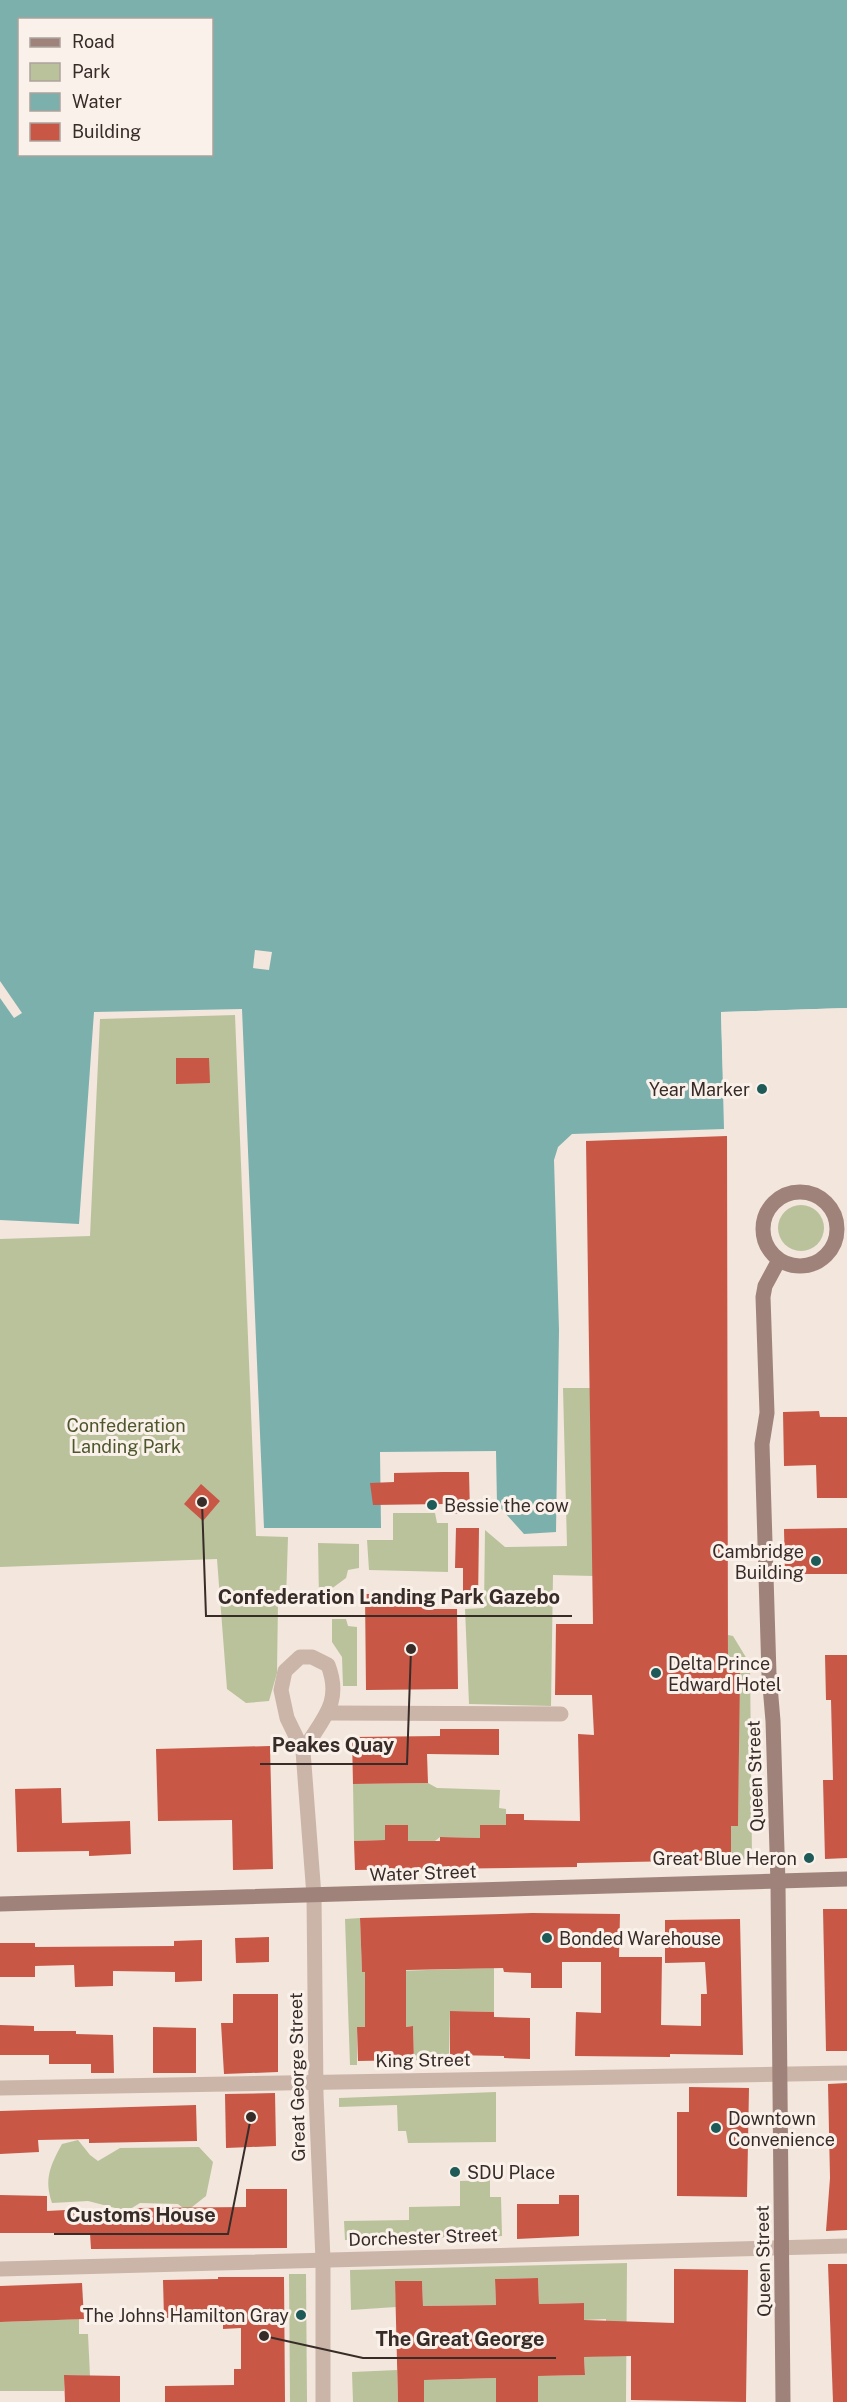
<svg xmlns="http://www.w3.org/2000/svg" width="847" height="2402" viewBox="0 0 847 2402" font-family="'Public Sans',sans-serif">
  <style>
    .green { fill: #bac29c }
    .water { fill: #7bb0ad; fill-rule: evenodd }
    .pier { fill: #f3e6dd }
    .building { fill: #c85746 }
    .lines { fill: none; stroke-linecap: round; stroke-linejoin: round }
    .street { stroke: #cbb5a8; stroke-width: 15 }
    .secondary { stroke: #9f837a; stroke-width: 15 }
    .poi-dot { fill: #1d5a58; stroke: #faf1ea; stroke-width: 2 }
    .labels { text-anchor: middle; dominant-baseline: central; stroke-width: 6; stroke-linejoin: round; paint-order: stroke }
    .poi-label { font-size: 18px; fill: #382c29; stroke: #faf1ea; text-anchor: start }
    .park-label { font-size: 18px; fill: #4c572c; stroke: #faf1ea }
    .street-label { font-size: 18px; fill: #382c29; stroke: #faf1ea }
    .leader { fill: none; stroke: #382c29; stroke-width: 2 }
    .callout-dot { fill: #382c29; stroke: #faf1ea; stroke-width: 2 }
    .callout-label { font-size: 20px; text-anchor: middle; font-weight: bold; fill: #382c29; stroke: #faf1ea; stroke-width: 6; stroke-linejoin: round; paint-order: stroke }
  </style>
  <rect width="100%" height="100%" fill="#f3e6dd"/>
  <!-- green -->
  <g class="green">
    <path d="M235,1015l21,521 32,1 -2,63 -8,1 -1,72 -8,28 -23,2 -19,-14 -10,-130 -217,8v-328l90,-3 10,-217z"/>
    <circle cx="801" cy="1228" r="23"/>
    <path d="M563,1388h27l4,188 -41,-1 -2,131 -82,-2 -4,-95 19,-1 1,-78 20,17 62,-1z"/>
    <path d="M393,1513h42l2,10h11v49l-79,-2 -2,-30h26z"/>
    <path d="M318,1543l41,1v24l-11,2 -2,8 -27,20z"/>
    <path d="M332,1619h14l2,7 9,1v59h-14l-1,-29 -10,-15z"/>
    <path d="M728,1635l5,1 17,28 2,195 -21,1v-34h7l1,-156h-11z"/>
    <path d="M428,1783l9,5 63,2 -1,18 7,1v17l-25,-1 -1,13 -40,-1 -5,4h-27v-16l-23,15 -31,1 -1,-57z"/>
    <path d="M360,1918l2,54 132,-4v44l-44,-1 -1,48 -35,1 -1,-34 -7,1 -41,-44v44h-8v38h-7l-5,-146z"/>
    <path d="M496,2092v50l-88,1 -2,-12h-8l-1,-26 -58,2v-9z"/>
    <path d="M78,2140l12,15 8,6 22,-13 79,-1 14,15 -7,34 -19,15 -9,-7 -38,-1 -13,8 -39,-10 -36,2c-8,-24 -2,-37 10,-59z"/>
    <path d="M490,2180v17h11l1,39 -157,4 -1,-19 65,-1v-13l51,-1v-25z"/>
    <path d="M627,2263l-1,139h-88v-26l47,-1 -1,-18 23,-1 -1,-37 -22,1v-17l-45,1 -1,-26 -43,1 1,26 -73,1 -1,-25h-27l1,26 -45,3 -1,-40z"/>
    <path d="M289,2274h17l1,128h-17z"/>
    <path d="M79,2319v15h9l2,42 -25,-1 -1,16h-64v-69z"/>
    <path d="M397,2370l1,32h-45l-1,-30z"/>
    <path d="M496,2378v24h-72v-22z"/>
  </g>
  <!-- water -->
  <path class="water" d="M0,0h847v1008l-126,4 3,117 -152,5 -14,13 -4,13 5,170 -3,202 -32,2 -27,-30 -1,-53 -116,1 1,76h-117l-22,-519 -148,3 -15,212 -79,-4zM20,20h192v134h-192z"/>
  <!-- pier -->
  <g class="pier">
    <path d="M255,950l17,2 -3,18 -16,-2z"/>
    <path d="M0,981l22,32 -8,5 -14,-20z"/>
    <path d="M847,1008v3l-123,4 3,108v7l-2,2 -4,-120z"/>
  </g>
  <!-- building -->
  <g class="building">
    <path d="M176,1058h33l1,25 -34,1z"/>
    <path d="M727,1136l1,534h12l-2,156h-7v34l-154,3v4l-222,3 -1,-29 31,-1v-15h23v16h32v-4l40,1v-13h26v-11h18v6l56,1 -2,-87 16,1 -2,-40h-37l1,-71h37l-7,-483z"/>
    <path d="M819,1411l1,6h27v81h-30l-1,-33 -32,1 -1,-54z"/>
    <path d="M443,1472h26l1,41 -26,1v-10l-71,1 -3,-22 24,-1v-9z"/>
    <path d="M201,1484l19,17 -17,20 -19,-17z"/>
    <path d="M456,1528h23l-1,75h-15v-35h-8z"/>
    <path d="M847,1528v46h-62l-1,-45z"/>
    <path d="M428,1593l1,16h28l1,80 -92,1 -1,-96z"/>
    <path d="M825,1655h22v203l-22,1 -2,-79h10l-2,-80h-5z"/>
    <path d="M440,1729h59v26l-72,-1 1,29 -75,1 -1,-47 88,-1z"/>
    <path d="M270,1746l3,123 -40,1 -1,-50 -74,1 -2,-72z"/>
    <path d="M61,1788l1,35 68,-2 1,33 -42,2v-5l-72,1 -2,-63z"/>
    <path d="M823,1909h24v142h-21z"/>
    <path d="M532,1913l88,1 -1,43h43l-1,68 40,1v-32h6l-2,-32 -40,1v-43l75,-1 3,136 -73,-1v3l-95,-1 1,-44 25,1v-51h-39v26h-31v-15l-27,-1 -1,-4 -97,2v57l7,-1 1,34 -56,1 -1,-34h8v-55h-3l-2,-54z"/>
    <path d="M269,1937v25l-33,1 -1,-25z"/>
    <path d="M202,1940v41l-27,1v-10l-62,-1v15l-38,1 -1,-22 -39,1v11h-35v-34h35v4l139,-1v-5z"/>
    <path d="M233,1994h45v78l-54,2 -3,-51h12z"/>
    <path d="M450,2011l44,1v5l36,1v41l-26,-1v-2l-54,-1z"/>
    <path d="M0,2025l34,1v5h42v3l37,1 1,38h-23v-9h-42v-9h-49z"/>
    <path d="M153,2027l43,1v45h-43z"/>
    <path d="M847,2083v147l-21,1 4,-53 -2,-94z"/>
    <path d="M689,2087l60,1 -2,109 -70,-1v-84h12z"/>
    <path d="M275,2093l1,53 -50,2 -1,-54z"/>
    <path d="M196,2105l1,36 -108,2v-4l-51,1 1,12 -39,2v-43z"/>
    <path d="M246,2189h41v59l-196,1 -1,-16h-90v-38l47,1v15l37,-2v4h51v-5l111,-1z"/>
    <path d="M559,2195h20v41l-62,3v-35h42z"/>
    <path d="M828,2264h19v138h-14z"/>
    <path d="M674,2269l74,1 -2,132 -115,-2v-44l-47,1 1,18 -47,1v26h-42v-24l-72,2v22h-26l-3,-121h27l1,25 73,-1 -1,-26 43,-1 1,26 45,-1v17l90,3z"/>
    <path d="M218,2277h66l1,125h-120v-16l69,-1v-16h7v-41l-18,1v-11h-59l-1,-38 55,-1z"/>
    <path d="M82,2283l2,36 -84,3v-36z"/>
    <path d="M64,2375l56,1v26h-55z"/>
  </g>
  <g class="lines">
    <!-- street -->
    <g class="street">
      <path d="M329,1713l232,1"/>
      <path d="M303,1751c18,-31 40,-47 25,-86l-16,-8h-12l-15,14 -4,19 6,28 16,33 11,145 2,198 7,166v142"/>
      <path d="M0,2088l847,-15"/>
      <path d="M0,2269l847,-23"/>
    </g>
    <!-- secondary -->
    <g class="secondary">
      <circle cx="800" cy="1229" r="37"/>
      <path d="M779,1260l-14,26 -2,11 4,116 -5,31 7,230 4,47 5,162 5,519"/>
      <path d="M0,1904l847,-25"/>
    </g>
  </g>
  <!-- markers -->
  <g class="poi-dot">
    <circle cx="762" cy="1089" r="6"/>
    <circle cx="432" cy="1505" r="6"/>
    <circle cx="816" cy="1561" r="6"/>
    <circle cx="656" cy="1673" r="6"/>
    <circle cx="809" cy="1858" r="6"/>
    <circle cx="547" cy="1938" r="6"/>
    <circle cx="716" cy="2128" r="6"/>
    <circle cx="455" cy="2172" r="6"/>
    <circle cx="301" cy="2315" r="6"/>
  </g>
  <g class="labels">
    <!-- poi labels -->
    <g class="poi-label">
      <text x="750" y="1089" text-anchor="end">Year Marker</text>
      <text x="444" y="1505">Bessie the cow</text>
      <text x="804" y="1551" text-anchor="end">Cambridge<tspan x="804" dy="21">Building</tspan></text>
      <text x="668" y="1663">Delta Prince<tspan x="668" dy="21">Edward Hotel</tspan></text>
      <text x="797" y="1858" text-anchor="end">Great Blue Heron</text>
      <text x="559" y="1938">Bonded Warehouse</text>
      <text x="728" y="2118">Downtown<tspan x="728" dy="21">Convenience</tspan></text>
      <text x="467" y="2172">SDU Place</text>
      <text x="289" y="2315" text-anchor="end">The Johns Hamilton Gray</text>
    </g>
    <!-- park labels -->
    <g class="park-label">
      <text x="126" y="1425">Confederation<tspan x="126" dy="21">Landing Park</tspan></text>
    </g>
    <!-- street labels -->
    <g class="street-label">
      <text transform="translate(755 1776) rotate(-92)">Queen Street</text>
      <text transform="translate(423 1873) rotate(-2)">Water Street</text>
      <text transform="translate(423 2060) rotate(-1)">King Street</text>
      <text transform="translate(297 2077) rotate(-91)">Great George Street</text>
      <text transform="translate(423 2237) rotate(-2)">Dorchester Street</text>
      <text transform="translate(763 2261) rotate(-91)">Queen Street</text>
    </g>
  </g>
  <!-- callouts -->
  <path class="leader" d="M202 1502L206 1616H572M411 1649L407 1764H260M251 2117L228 2234H54M264 2336L363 2358H556"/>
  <g class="callout-dot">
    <circle cx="202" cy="1502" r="6"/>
    <circle cx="411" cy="1649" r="6"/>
    <circle cx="251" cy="2117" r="6"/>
    <circle cx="264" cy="2336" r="6"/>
  </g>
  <g class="callout-label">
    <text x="389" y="1604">Confederation Landing Park Gazebo</text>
    <text x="333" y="1752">Peakes Quay</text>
    <text x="141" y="2222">Customs House</text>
    <text x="460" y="2346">The Great George</text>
  </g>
  <!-- legend -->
  <rect x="18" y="18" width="195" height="138" fill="#faf1ea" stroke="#aca29d" stroke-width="1.5"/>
  <rect x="30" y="38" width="30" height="9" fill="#9f837a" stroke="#aca29d" stroke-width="1.5"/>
  <text x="72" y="48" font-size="18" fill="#382c29">Road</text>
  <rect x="30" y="63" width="30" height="18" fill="#bac29c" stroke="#aca29d" stroke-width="1.5"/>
  <text x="72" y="78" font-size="18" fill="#382c29">Park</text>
  <rect x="30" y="93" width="30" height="18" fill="#7bb0ad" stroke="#aca29d" stroke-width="1.5"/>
  <text x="72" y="108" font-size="18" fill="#382c29">Water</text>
  <rect x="30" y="123" width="30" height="18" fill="#c85746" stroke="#aca29d" stroke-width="1.5"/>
  <text x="72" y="138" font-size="18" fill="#382c29">Building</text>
</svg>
